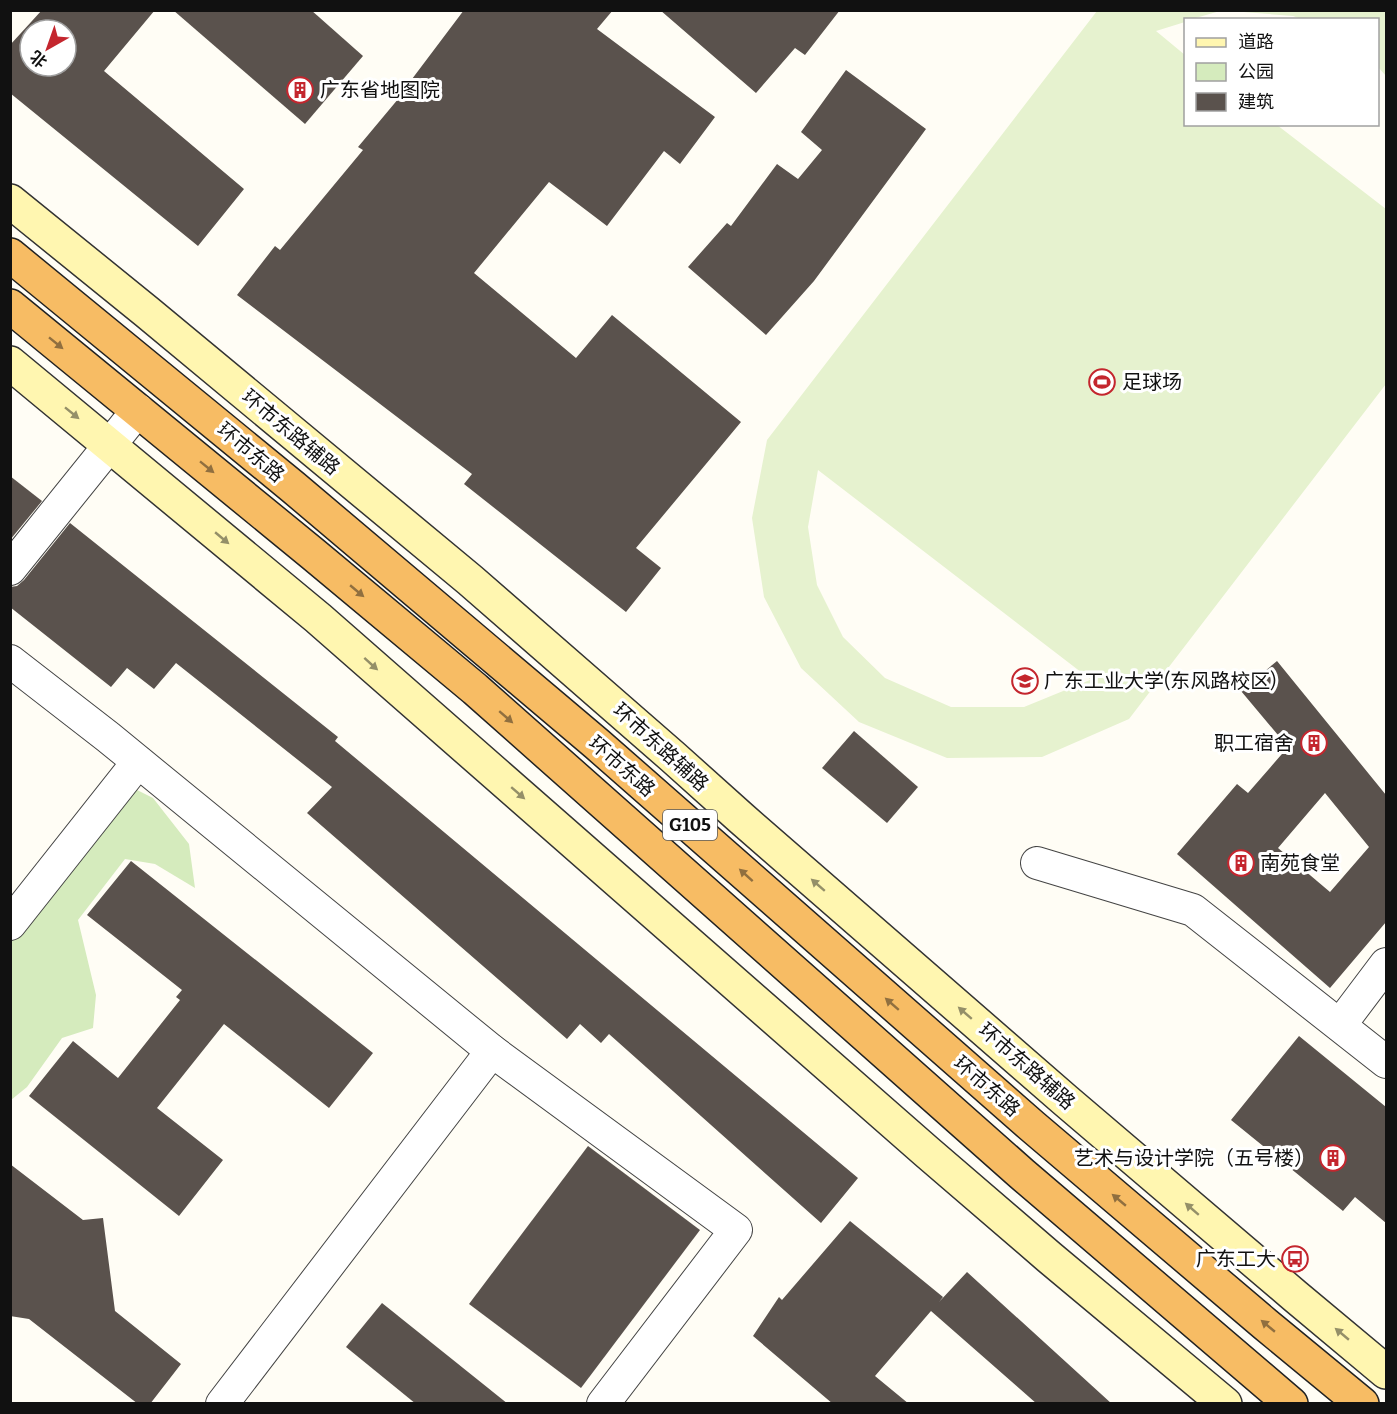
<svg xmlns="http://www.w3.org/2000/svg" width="1397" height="1414" viewBox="0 0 1397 1414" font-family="Bitter,'Noto Sans SC',serif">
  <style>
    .green { fill: #d5ebbd }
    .pitch { fill: #e6f2cf; fill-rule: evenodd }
    .building { fill: #5a524d; fill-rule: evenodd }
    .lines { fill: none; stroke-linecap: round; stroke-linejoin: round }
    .minor-casing { stroke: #444; stroke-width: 34 }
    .secondary-casing { stroke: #333; stroke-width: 36 }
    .trunk-casing { stroke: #222; stroke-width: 36 }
    .minor { stroke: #fff; stroke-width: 32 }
    .secondary { stroke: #fff6b0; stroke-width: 33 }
    .trunk { stroke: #f7bc64; stroke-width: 33 }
    .oneway { fill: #906f3f }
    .oneway2 { fill: #948f68 }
    .labels { text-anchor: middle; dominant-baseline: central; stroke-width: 6; stroke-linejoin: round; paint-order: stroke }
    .shield { fill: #fff; stroke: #585858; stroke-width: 1.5 }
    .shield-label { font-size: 18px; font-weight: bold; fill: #111 }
    .poi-label { font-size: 20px; fill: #111; stroke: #fff; text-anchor: start }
    .street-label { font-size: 20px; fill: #111; stroke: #fff }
  </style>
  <rect width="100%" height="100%" fill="#fffdf5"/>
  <!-- green -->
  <path class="green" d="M137,790l16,8 36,46 6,44 -40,-24 -30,-5 -47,61 18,75 -3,33 -31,10 -35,49 -16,13v-160l76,-100z"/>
  <!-- pitch -->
  <g class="pitch">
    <path d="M1097,11h123l-28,8 -6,1 -1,2 -29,9 29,24 1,69 91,1 109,84v175l-257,335 -87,38 -95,1 -88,-36 -58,-54 -37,-71 -12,-79 15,-78zM818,470l272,209v1l-66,27h-73l-66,-29 -42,-41 -26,-52 -9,-58z"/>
    <path d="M1231,11h155v65l-8,-9v-47l-77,-1 -8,-3z"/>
  </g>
  <!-- building -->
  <g class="building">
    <path d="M42,10h113l-51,61 140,118 -46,57 -188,-153v-48zM30,30h36v36h-36z"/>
    <path d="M173,10h138l52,46 -58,68z"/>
    <path d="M464,10h149l-16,19 118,88 -35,47 -16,-13 -57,75 -58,-44 -75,91 102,85 36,-43 129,107 -105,126 25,20 -35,44 -162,-128 8,-10 -235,-179 38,-49 5,4 83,-100 -5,-3 56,-67 -2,-1z"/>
    <path d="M660,10h180l-35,45 -10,-7 -39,45z"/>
    <path d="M846,70l80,59 -112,152 -48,54 -78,-68 39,-44 4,3 46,-62 21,15 24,-29 -21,-18z"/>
    <path d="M10,476l32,25 -32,39z"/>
    <path d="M70,523l268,214 -3,4 523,437 -37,45 -212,-189 -8,9 -21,-19 -13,15 -260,-226 25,-26 -156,-124 -22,26 -27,-21 -16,19 -101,-80v-20l7,-1 7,-6z"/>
    <path d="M1277,661l109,134v127l-56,66 -153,-134 60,-70 11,9 40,-46 -47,-56zM1325,793l44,54 -39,45 -52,-44z"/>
    <path d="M854,731l64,56 -31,36 -65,-55z"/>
    <path d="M131,861l242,192 -44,55 -105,-84 -67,84 66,52 -44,56 -150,-120 44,-55 45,37 62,-78 -4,-3 6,-7 -95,-75z"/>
    <path d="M1299,1036l87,71v116l-31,-26 -12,14 -112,-91z"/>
    <path d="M588,1146l112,84 -119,158 -112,-84z"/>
    <path d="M10,1164l73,56 20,-2 12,93 66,53 -31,40h-12l-109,-85 -19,-3z"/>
    <path d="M850,1221l93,76 -4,5 28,-30 145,132h-75l-106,-93 -56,65 34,28h-76l-80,-68 26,-39 3,3z"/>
    <path d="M382,1303l126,101h-92l-70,-57z"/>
  </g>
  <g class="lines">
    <!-- minor casing -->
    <g class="minor-casing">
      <g id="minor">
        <path d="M10,569l128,-159"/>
        <path d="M10,661l98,76 384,314 244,179 -133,174"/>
        <path d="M1037,863l156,47 193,152"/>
        <path d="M10,924l128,-162"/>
        <path d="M1340,1025l46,-61"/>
        <path d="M222,1404l270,-353"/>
      </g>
    </g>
    <!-- secondary casing -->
    <g class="secondary-casing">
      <g id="secondary">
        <path d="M10,201l137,111 323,268 203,177 68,61 324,282 230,196 91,76"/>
        <path d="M10,363l308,255 609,534 122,105 176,147"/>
      </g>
    </g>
    <!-- trunk casing -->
    <g class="trunk-casing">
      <g id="trunk">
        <path d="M10,255l283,232 304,257 435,382 233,198 97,80"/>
        <path d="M10,306l303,248 162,135 547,485 269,230"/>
      </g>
    </g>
    <!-- minor -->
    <use href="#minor" class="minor"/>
    <!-- secondary -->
    <use href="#secondary" class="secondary"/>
    <!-- trunk -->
    <use href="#trunk" class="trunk"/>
  </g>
  <!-- one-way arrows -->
  <defs><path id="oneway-solid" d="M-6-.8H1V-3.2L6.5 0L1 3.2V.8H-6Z" transform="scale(1.5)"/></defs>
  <g class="oneway">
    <use href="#oneway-solid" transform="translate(56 343) rotate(39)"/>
    <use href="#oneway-solid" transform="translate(207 467) rotate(39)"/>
    <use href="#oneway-solid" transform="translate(357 591) rotate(40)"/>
    <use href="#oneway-solid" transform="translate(506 717) rotate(41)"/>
    <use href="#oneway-solid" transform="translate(746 875) rotate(-138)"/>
    <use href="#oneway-solid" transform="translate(892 1004) rotate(-139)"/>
    <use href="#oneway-solid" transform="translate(1119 1200) rotate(-140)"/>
    <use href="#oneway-solid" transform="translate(1268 1326) rotate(-140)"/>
  </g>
  <g class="oneway2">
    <use href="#oneway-solid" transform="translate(72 413) rotate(39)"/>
    <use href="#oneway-solid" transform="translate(222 538) rotate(40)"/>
    <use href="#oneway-solid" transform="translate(371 664) rotate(42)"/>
    <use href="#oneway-solid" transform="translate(518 793) rotate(41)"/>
    <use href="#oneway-solid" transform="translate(818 885) rotate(-139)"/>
    <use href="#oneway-solid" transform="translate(965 1013) rotate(-139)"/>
    <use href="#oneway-solid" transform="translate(1192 1209) rotate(-139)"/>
    <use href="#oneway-solid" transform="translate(1342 1334) rotate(-140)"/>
  </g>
  <!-- icons -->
  <defs>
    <g id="building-ring" transform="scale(1.35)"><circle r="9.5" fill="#fff" stroke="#c4262e" stroke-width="1.5"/><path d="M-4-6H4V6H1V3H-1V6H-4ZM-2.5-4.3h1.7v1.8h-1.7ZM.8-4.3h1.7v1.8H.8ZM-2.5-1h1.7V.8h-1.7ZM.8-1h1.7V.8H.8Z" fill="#c4262e"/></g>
    <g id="stadium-ring" transform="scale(1.35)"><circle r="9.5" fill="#fff" stroke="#c4262e" stroke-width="1.5"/><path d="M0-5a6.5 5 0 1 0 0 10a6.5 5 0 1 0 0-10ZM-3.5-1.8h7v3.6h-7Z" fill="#c4262e"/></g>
    <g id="university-ring" transform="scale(1.35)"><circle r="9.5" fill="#fff" stroke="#c4262e" stroke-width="1.5"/><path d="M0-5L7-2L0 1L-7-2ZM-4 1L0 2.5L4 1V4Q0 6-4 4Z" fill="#c4262e"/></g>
    <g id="bus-ring" transform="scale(1.35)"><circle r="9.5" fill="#fff" stroke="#c4262e" stroke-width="1.5"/><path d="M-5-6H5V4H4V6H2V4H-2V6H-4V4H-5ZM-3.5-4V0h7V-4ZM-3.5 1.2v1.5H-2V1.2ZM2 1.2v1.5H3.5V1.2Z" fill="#c4262e"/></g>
  </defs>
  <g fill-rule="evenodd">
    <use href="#building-ring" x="300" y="90"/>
    <use href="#stadium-ring" x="1102" y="382"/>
    <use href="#university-ring" x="1025" y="681"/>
    <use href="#building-ring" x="1314" y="743"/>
    <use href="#building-ring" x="1241" y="863"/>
    <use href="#building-ring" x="1333" y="1158"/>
    <use href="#bus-ring" x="1295" y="1259"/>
  </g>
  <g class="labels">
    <!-- shield labels -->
    <rect class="shield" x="663" y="810" width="54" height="30" rx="4.5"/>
    <g class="shield-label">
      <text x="690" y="825">G105</text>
    </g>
    <!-- poi labels -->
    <g class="poi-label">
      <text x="320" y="90">广东省地图院</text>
      <text x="1122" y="382">足球场</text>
      <text x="1044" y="681">广东工业大学(东风路校区)</text>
      <text x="1294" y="743" text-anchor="end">职工宿舍</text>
      <text x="1260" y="863">南苑食堂</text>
      <text x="1314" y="1158" text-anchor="end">艺术与设计学院（五号楼）</text>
      <text x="1276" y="1259" text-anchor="end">广东工大</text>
    </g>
    <!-- street labels -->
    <g class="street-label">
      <text transform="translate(291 432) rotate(40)">环市东路辅路</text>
      <text transform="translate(251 452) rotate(40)">环市东路</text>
      <text transform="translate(661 747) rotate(42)">环市东路辅路</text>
      <text transform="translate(622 766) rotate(41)">环市东路</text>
      <text transform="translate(1027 1066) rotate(41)">环市东路辅路</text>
      <text transform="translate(987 1086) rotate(41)">环市东路</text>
    </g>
  </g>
  <!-- border -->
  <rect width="1397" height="1414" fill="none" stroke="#111111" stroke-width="24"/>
  <!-- legend -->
  <rect x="1184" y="18" width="195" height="108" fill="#ffffff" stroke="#a0a0a0" stroke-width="1.5"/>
  <rect x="1196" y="38" width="30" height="9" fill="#fff6b0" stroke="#a0a0a0" stroke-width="1.5"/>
  <text x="1238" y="48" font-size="18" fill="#111111">道路</text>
  <rect x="1196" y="63" width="30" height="18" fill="#d5ebbd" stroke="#a0a0a0" stroke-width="1.5"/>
  <text x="1238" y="78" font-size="18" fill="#111111">公园</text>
  <rect x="1196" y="93" width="30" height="18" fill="#5a524d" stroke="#a0a0a0" stroke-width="1.5"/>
  <text x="1238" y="108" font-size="18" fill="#111111">建筑</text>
  <!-- north arrow -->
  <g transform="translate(48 48) rotate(220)"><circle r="28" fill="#ffffff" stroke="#a0a0a0" stroke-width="1.5"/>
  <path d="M0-4.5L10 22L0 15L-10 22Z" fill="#c4262e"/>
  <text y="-9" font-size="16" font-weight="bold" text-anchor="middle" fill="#111111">北</text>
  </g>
</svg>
